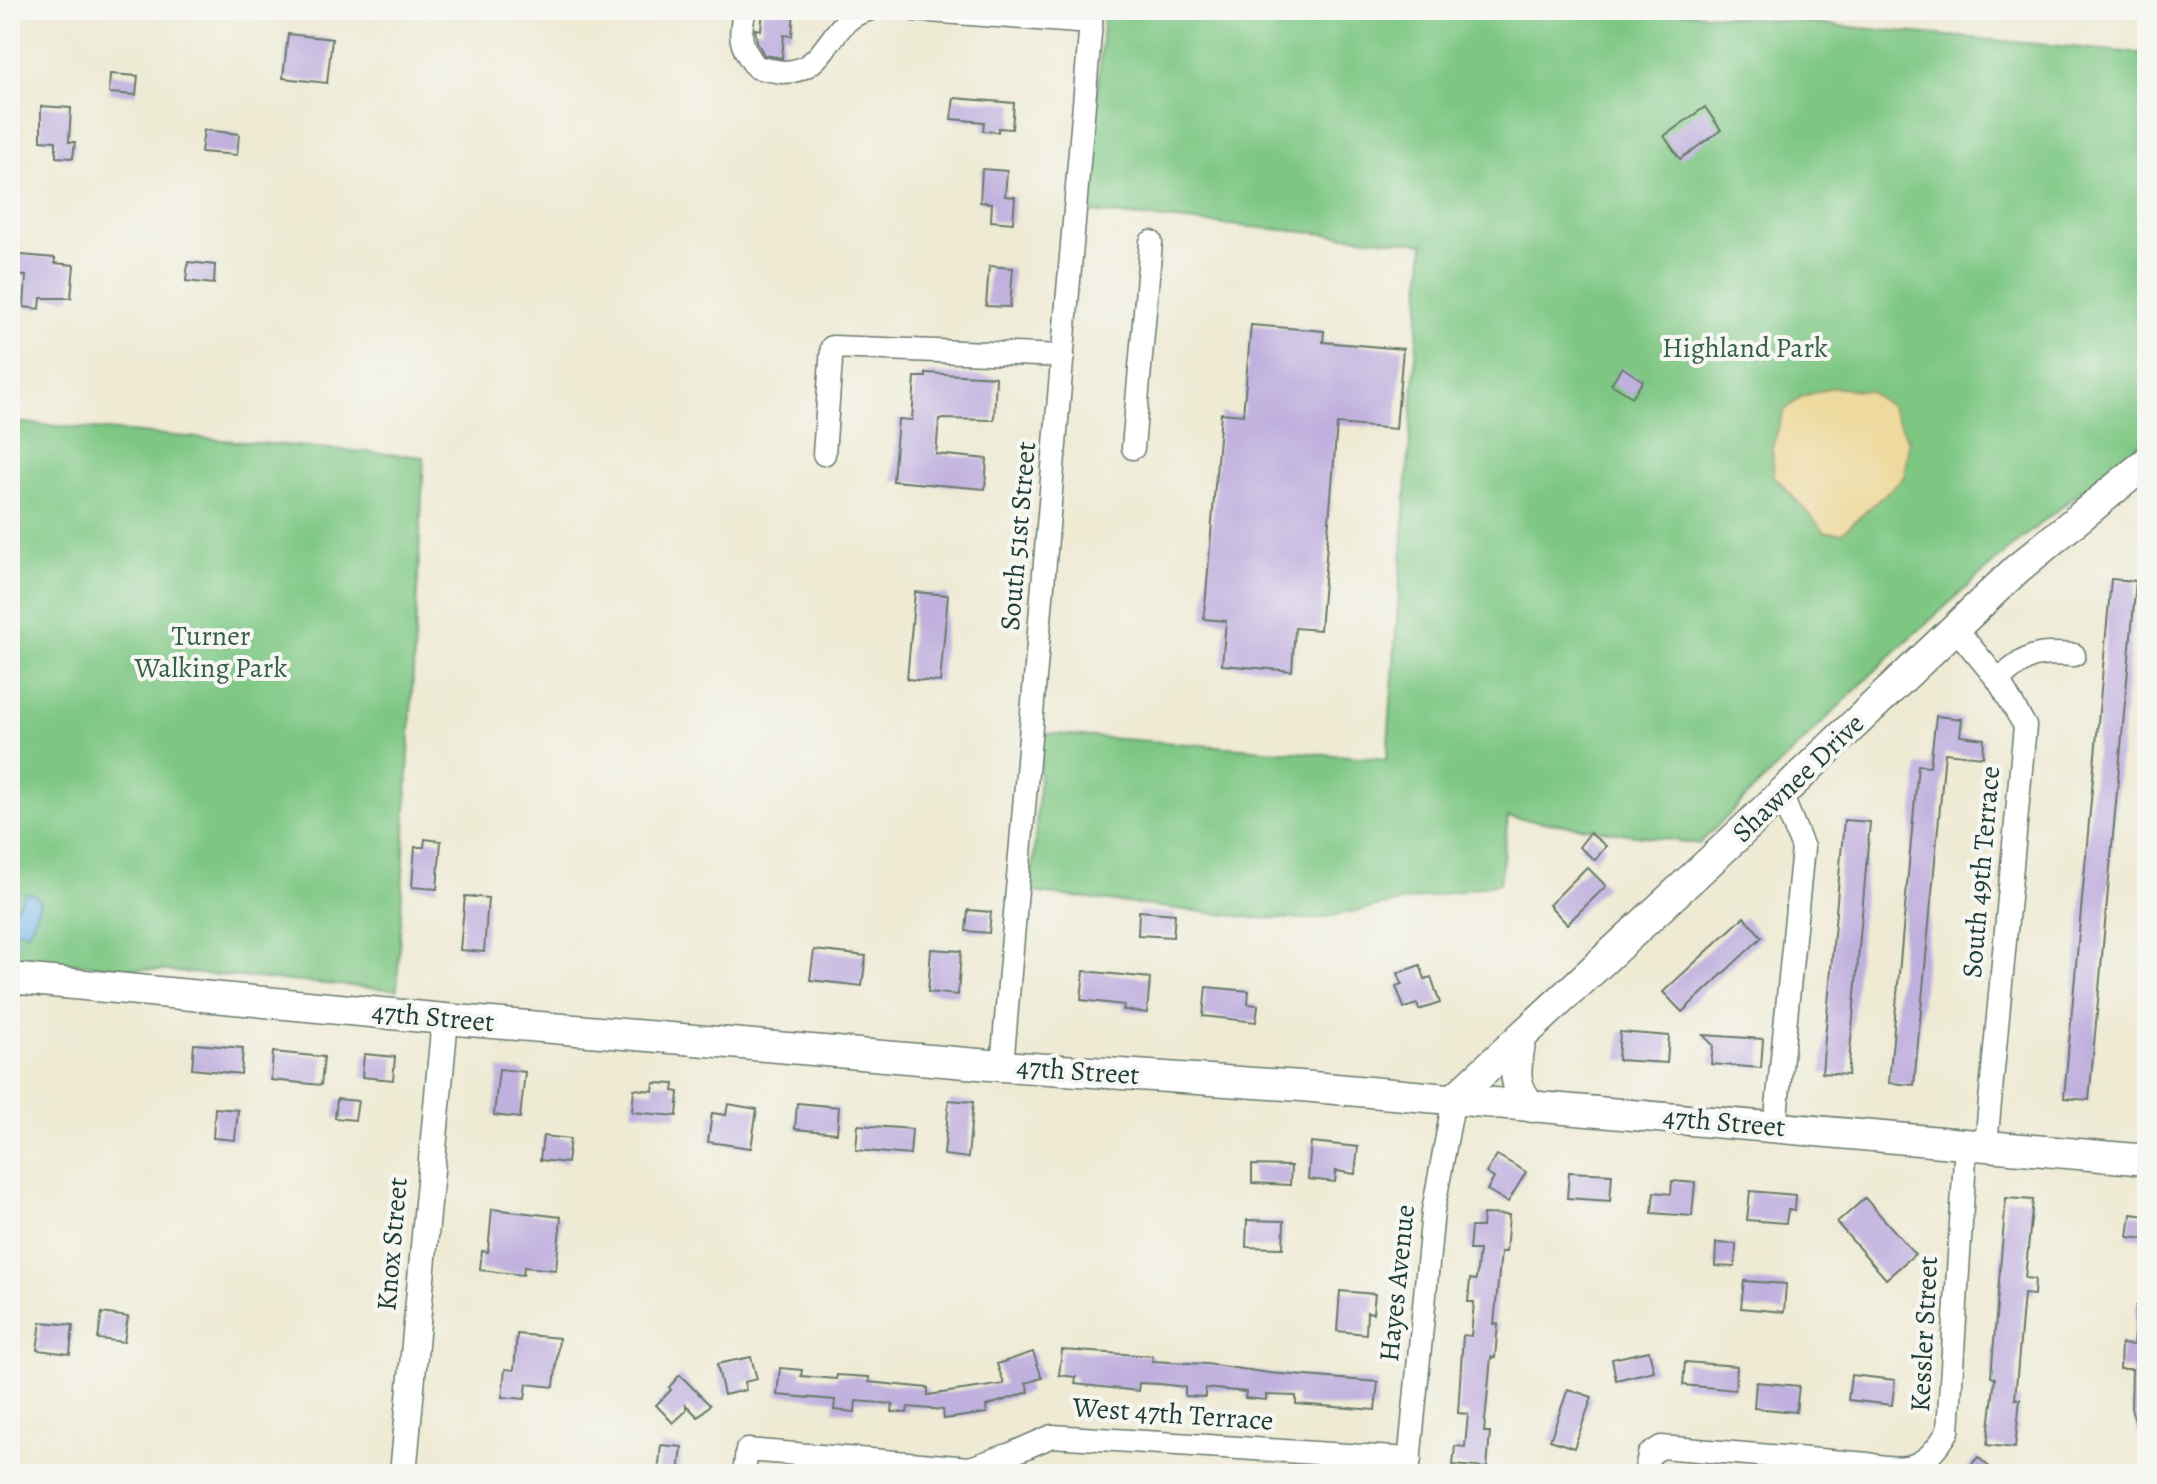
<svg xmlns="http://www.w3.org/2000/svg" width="2157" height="1484" viewBox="0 0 2157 1484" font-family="Alegreya,serif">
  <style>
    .green { fill: #7ec783; stroke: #4e825c; stroke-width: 2 }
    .sand { fill: #eeda9e; stroke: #868c69; stroke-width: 2 }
    .water { fill: #79b7ec; stroke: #4c7a90; stroke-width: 2 }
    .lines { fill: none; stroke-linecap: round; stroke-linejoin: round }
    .stream { stroke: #79b7ec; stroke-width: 5 }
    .building { fill: #c0b0de }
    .minor-casing { stroke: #677a6c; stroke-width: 25 }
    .tertiary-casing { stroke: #677a6c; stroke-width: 29 }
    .secondary-casing { stroke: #677a6c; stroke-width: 33 }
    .minor { stroke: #fff; stroke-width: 22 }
    .tertiary { stroke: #fff; stroke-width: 26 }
    .secondary { stroke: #fff; stroke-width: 30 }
    .labels { text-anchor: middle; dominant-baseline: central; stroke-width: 8; stroke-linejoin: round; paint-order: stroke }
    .park-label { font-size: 28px; fill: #376048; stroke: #f6f6f2 }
    .street-label { font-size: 28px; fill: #1f3d34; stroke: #f6f6f2 }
  </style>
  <rect width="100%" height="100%" fill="#f6f6f2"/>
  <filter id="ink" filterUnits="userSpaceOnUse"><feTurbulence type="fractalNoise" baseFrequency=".0125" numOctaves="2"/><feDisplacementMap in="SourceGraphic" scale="16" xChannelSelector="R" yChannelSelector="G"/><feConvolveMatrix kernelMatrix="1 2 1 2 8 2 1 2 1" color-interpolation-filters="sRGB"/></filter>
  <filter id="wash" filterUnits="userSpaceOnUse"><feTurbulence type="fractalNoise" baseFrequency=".006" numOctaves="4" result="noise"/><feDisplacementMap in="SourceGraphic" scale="32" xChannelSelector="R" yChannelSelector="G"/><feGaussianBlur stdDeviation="1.8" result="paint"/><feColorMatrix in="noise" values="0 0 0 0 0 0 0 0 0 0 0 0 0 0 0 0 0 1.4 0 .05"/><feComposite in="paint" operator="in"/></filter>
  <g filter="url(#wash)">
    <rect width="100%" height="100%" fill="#eeead3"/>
    <!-- green -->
    <g class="green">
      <path d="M1104,10h559l484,44v384l-132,106 -125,112 -191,188 -191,-27 -8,66 -185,36 -61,-1 -223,-26 12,-159 344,26 37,-516 -335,-31z"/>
      <path d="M10,422l414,35 -27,533 -387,-32z"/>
    </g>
    <!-- sand -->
    <path class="sand" d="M1832,387l36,4 22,15 19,35 -5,36 -62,56 -17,-1 -51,-56 -2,-29 12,-36 17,-14z"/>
    <!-- water -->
    <path class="water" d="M25,893l9,1 6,8 -8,23 -5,7 -13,-3 -2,-15z"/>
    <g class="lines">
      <!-- stream -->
      <path class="stream" d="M10,947l8,-8"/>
    </g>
    <g id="blocks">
      <!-- building -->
      <g class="building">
        <path d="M763,10h31l-2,26 -8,-1 -2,23 -18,-3 -7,-13 -2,-13 6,1z"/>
        <path d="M288,34l44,5 -5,44 -44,-5z"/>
        <path d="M110,74l28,2 -2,19 -27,-2z"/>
        <path d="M954,98l60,5 -2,26 -14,-1v4l-15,-1 1,-9 -33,-3z"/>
        <path d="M41,106l30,2 -2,34h6l-2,16 -17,-1v-16l-15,-1z"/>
        <path d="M1705,107l16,23 -41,29 -16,-23z"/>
        <path d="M204,130l35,4 -2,21 -36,-3z"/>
        <path d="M982,169l25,2 -2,25 10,1 -2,26 -22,-2 1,-18 -12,-1z"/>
        <path d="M10,254l45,4v5l19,2 -3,33h-30l-1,11 -16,-2 2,-31 -16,-1z"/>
        <path d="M188,262l27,3 -1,19 -28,-3z"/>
        <path d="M989,266l24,2 -3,39 -24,-1z"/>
        <path d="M1251,325l73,6 -1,11 80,7 -7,80 -59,-5 -17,206 -25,-2 -3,43 -70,-6 4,-44 -22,-2 17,-206 22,2z"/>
        <path d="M1622,367l21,14 -11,16 -21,-13z"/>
        <path d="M926,373l70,4 -2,43 -55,-1 -3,35 51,5 -2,30 -92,-8 5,-62 14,1 3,-43h11z"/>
        <path d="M2111,579l25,2 -47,519 -25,-2z"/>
        <path d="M915,592l33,3 -8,87 -33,-3z"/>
        <path d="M1936,716l26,3 -2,17 24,3 -1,18 -38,-4 -31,332 -25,-2 29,-318 12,1z"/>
        <path d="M1844,820l26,2 -22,253 -26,-2z"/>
        <path d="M1590,833l16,13 -11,14 -16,-13z"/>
        <path d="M425,839l16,2 -4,48 -25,-2 3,-40h9z"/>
        <path d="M1587,867l19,19 -39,38 -18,-19z"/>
        <path d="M465,896l23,2 -4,54 -24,-2z"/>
        <path d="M968,910l23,2 -2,21 -23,-2z"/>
        <path d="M1139,911l36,3 -2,23 -35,-2z"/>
        <path d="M1744,917l18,20 -80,75 -19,-20z"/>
        <path d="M931,949l30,2 -3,44 -30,-3z"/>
        <path d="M814,950l52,6 -4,30 -52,-6z"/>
        <path d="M1420,965l5,14 6,-2 9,26 -21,7 -2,-6 -13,4 -8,-22 6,-2 -4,-11z"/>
        <path d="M1084,971l66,7 -3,35 -24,-3 1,-5 -43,-5z"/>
        <path d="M1206,987l43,4 -1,13 10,1 -2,17 -53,-6z"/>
        <path d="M1620,1032l49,4 -2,27 -49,-3z"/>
        <path d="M1703,1035l60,4 -2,29 -50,-4 2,-19z"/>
        <path d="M194,1044l49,4 -2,26 -49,-5z"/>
        <path d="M273,1052l51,5 -3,28 -50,-5z"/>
        <path d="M364,1054l31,3 -2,23 -31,-3z"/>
        <path d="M499,1069l26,3 -5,46 -26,-3z"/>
        <path d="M654,1083l20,1 -1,7 6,1 -2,24 -45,-4 2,-23 19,2z"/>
        <path d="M337,1099l21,2 -3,19 -20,-2z"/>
        <path d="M949,1100l24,2 -5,56 -24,-3z"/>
        <path d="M797,1103l42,4 -2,26 -42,-4z"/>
        <path d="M728,1104l29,5 -6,39 -43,-6 4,-29 14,2z"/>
        <path d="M215,1108l23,2 -3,30 -22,-2z"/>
        <path d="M858,1125l54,4 -2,26 -54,-5z"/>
        <path d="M543,1136l27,3 -3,24 -27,-3z"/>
        <path d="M1311,1142l47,5 -3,27 -19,-3 -1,11 -27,-3z"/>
        <path d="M1497,1155l29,17 -18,30 -21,-12 7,-12 -8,-5z"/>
        <path d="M1252,1165l39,1 -1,19 -38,-2z"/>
        <path d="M1569,1172l43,2 -2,27 -43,-3z"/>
        <path d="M1672,1181l23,2 -3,33 -40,-3 2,-21 17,2z"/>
        <path d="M1750,1191l46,4 -1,16 -7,-1 -2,13 -39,-3z"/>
        <path d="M1865,1198l50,56 -29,25 -49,-56z"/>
        <path d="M2006,1198l27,2 -8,78 10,1 -1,16 -10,-1 -9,105h5l-5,49 -28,-3 8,-67 -4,-1z"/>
        <path d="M492,1209l69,8 -5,53 -32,-3 -1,8 -43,-5 2,-19 6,1z"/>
        <path d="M1483,1214l26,1 -3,37h-5l-7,72h4l-3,34 -4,-1 -7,75h6l-3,36 -34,-3 2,-19 10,1 3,-33 -10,-1 5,-78 8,1 3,-34h-6l2,-23 6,1 3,-30h-10l2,-23h11z"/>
        <path d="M2131,1214l16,2v23l-19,-2z"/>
        <path d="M1247,1220l37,1 -1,27 -37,-1z"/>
        <path d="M1716,1243l20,1 -1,23 -20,-1z"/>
        <path d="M1744,1281l42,3 -2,28 -43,-4z"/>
        <path d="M1340,1291l35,3 -2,19 -6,-1 -1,22 -29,-3z"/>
        <path d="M2136,1306h11v142l-4,1 -12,-41 1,-39h-12l1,-25 12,1z"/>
        <path d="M102,1313l26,4 -4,25 -26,-3z"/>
        <path d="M41,1322l32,3 -3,29 -33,-4z"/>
        <path d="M517,1334l42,4 -5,49 -27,-3 -2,15 -23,-2 3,-28 9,1z"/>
        <path d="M1062,1350l91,6 -1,5 55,3 62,9 109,9 -3,28 -79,-6v-8l-30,-1v5l-21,-2 1,-6 -41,-4v9l-20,-1v-9l-25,-3 -21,-1 -1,8 -63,-7 1,-7 -17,-2z"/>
        <path d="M1649,1351l5,20 -38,9 -4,-21z"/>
        <path d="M1033,1352l9,26 -16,5 3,9 -43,14 1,7 -43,6 -1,-9 -35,-3 -1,6 -15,-1 1,-8 -37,-3 -1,11 -21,-2 1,-10 -58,-5 3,-27 22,2 -1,6 35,3 1,-4 32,2v5l59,6v7l76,-11 -7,-20z"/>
        <path d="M751,1357l6,22 -13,3 2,8 -22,5 -7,-31z"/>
        <path d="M1685,1362l52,4 -2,24 -52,-5z"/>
        <path d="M680,1375l30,30 -12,12 -12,-12v6l-13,12 -17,-18 15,-15 -2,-3z"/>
        <path d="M1851,1375l44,5 -3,25 -44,-5z"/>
        <path d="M1756,1382l43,4 -3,26 -42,-4z"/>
        <path d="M1568,1389l24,8 -18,51 -24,-8z"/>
        <path d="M661,1445l21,2 -3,27h-21z"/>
        <path d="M1978,1457l19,17h-34z"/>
      </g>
    </g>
  </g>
  <g filter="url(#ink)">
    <use href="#blocks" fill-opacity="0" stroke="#677a6c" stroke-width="2"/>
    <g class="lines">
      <!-- minor casing -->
      <g class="minor-casing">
        <g id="minor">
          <path d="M745,10c-7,26 -5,36 11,57 8,2 18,4 26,5 47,1 46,-53 86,-62"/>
          <path d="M915,10l176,13"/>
          <path d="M1133,448l18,-206"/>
          <path d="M824,454l8,-107 231,9"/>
          <path d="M1955,628l43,52 27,46 -39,419"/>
          <path d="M1998,680c32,-26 35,-28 76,-25"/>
          <path d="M1002,1066l90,-1056"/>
          <path d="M1775,1127l28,-279 -22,-54"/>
          <path d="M744,1474l3,-24 223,18 41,-14 41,-18 358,23"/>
          <path d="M1408,1474l25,-263 21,-112"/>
          <path d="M1645,1474l4,-19 12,-8 207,17c41,9 59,3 80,-33l18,-288"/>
        </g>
      </g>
      <!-- tertiary casing -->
      <g class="tertiary-casing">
        <path id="tertiary" d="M403,1474l42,-455"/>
      </g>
      <!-- secondary casing -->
      <g class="secondary-casing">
        <g id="secondary">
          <path d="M10,978l435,41 557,47 299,20 846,74"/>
          <path d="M1521,1039c-5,28 -11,45 11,68"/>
          <path d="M1454,1099l280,-260 283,-270 130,-107"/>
        </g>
      </g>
      <!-- minor -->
      <use href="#minor" class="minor"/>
      <!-- tertiary -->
      <use href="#tertiary" class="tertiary"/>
      <!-- secondary -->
      <use href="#secondary" class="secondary"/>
    </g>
  </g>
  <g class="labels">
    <!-- park labels -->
    <g class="park-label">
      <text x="1745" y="348">Highland Park</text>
      <text x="211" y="636">Turner<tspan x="211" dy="32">Walking Park</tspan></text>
    </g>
    <!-- street labels -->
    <g class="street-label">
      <text transform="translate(1018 536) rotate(-85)">South 51st Street</text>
      <text transform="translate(1798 778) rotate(-44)">Shawnee Drive</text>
      <text transform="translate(1981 872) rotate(-85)">South 49th Terrace</text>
      <text transform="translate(433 1017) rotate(5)">47th Street</text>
      <text transform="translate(1078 1071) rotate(4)">47th Street</text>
      <text transform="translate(1724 1122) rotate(5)">47th Street</text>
      <text transform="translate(392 1244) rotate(-85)">Knox Street</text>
      <text transform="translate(1397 1283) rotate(-84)">Hayes Avenue</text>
      <text transform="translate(1924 1334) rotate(-87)">Kessler Street</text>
      <text transform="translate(1173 1414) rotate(4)">West 47th Terrace</text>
    </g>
  </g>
  <!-- margin -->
  <rect width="2157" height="1484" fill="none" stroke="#f6f6f2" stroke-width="40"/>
</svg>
